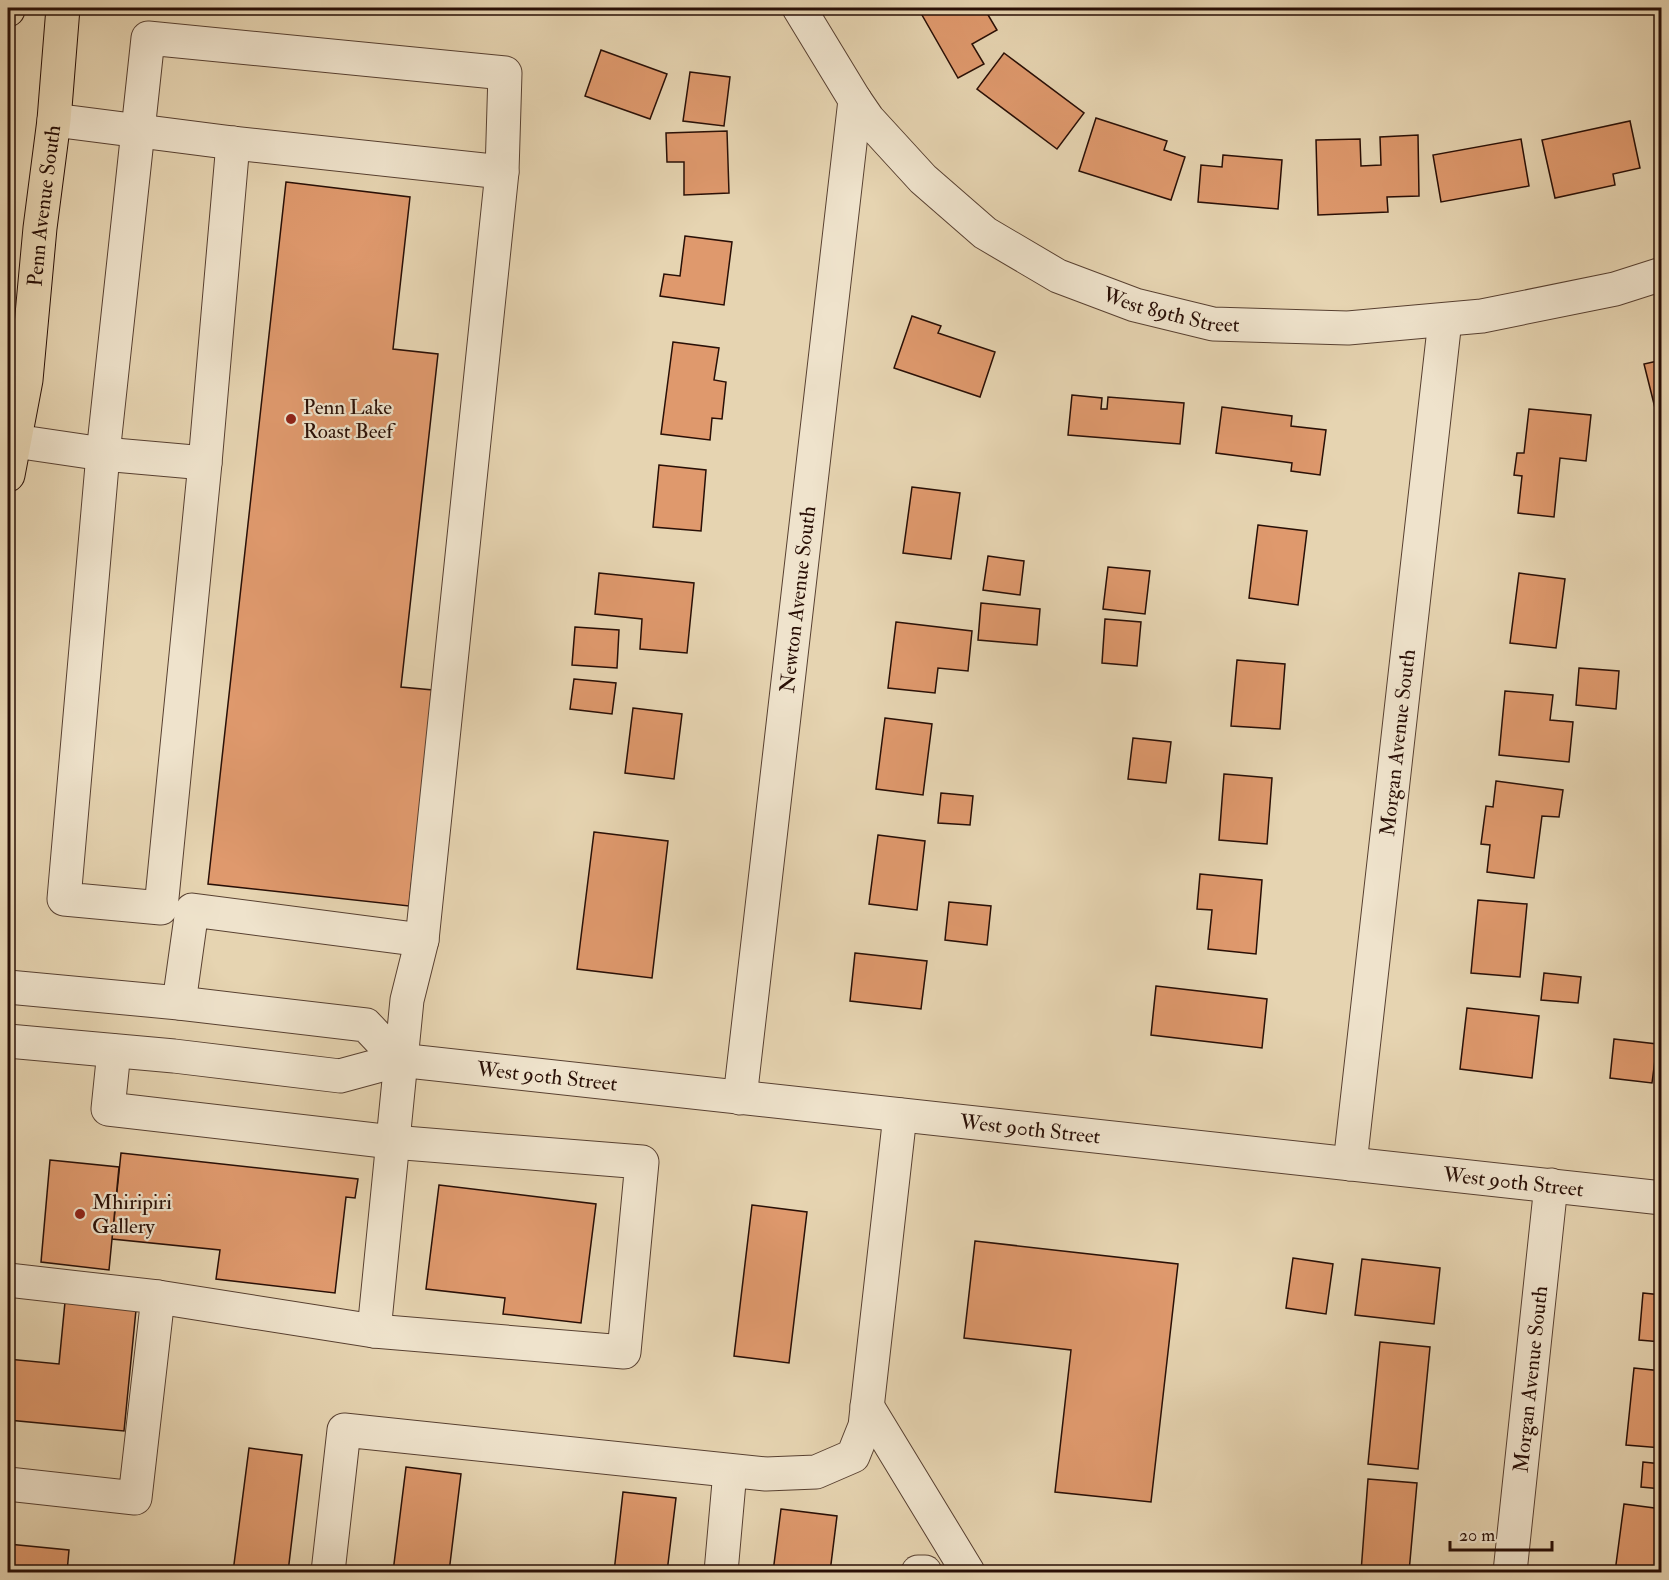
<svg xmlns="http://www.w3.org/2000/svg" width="1669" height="1580" viewBox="0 0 1669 1580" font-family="'IM FELL Double Pica',serif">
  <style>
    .building { fill: #df996d; stroke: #290f06; stroke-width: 1.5 }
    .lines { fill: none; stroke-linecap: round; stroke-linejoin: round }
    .minor-casing { stroke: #584031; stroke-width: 35 }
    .major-casing { stroke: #290f06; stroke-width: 35 }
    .minor { stroke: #efe3cc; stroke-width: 33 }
    .major { stroke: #e6d4b1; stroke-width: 33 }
    .poi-dot { fill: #8f2418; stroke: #efe3cc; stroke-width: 2 }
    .labels { text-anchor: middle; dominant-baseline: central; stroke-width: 4.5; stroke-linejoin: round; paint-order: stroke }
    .street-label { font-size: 21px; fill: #290f06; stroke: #efe3cc }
    .poi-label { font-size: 21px; fill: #290f06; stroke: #efe3cc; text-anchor: start }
  </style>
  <rect width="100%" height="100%" fill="#e6d4b1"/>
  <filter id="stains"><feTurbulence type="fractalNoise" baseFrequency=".00333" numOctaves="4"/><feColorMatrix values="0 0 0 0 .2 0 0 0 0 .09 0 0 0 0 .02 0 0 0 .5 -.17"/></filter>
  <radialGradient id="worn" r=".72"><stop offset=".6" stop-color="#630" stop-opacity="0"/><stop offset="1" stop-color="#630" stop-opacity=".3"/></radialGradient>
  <!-- building -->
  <g class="building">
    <path d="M918,8h66l13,22 -25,14 12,20 -26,14z"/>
    <path d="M601,50l66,24 -17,45 -65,-23z"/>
    <path d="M1004,53l80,60 -27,36 -80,-60z"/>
    <path d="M690,72l40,5 -6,49 -41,-5z"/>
    <path d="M1096,118l71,23 -3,9 21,7 -14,43 -92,-29z"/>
    <path d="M1630,121l10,47 -27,6 2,11 -60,13 -13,-58z"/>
    <path d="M727,131l2,62 -45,2v-33h-17l-1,-29z"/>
    <path d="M1418,135l1,61 -32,1 1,15 -70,3 -2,-75 44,-1 1,27 20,-1 -1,-28z"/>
    <path d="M1521,139l8,47 -88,16 -8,-47z"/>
    <path d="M1223,155l59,5 -4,49 -80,-7 3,-37 21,2z"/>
    <path d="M286,182l124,15 -17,152 45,5 -37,333 32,3 -24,216 -201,-22z"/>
    <path d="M685,236l47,6 -8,63 -64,-9 4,-22 16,2z"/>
    <path d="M912,316l29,10 -3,7 57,19 -15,45 -86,-29z"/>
    <path d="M673,342l46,6 -5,32 12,2 -4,37 -10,-1 -2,22 -49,-6z"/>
    <path d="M1662,360v46l-7,2 -11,-44z"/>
    <path d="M1072,395l30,3 -1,11h6l1,-12 76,6 -4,41 -112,-9z"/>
    <path d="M1222,407l70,9 -1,10 35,4 -6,45 -29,-4 1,-8 -76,-10z"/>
    <path d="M1529,409l62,6 -5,46 -26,-3 -6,59 -36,-4 4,-37 -8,-1 3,-22h7z"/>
    <path d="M659,465l47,5 -5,61 -48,-4z"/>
    <path d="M912,487l48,6 -9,66 -48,-6z"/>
    <path d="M1258,525l49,6 -9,74 -49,-7z"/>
    <path d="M988,556l36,5 -4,34 -37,-5z"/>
    <path d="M1108,567l42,4 -5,43 -42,-5z"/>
    <path d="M599,573l95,10 -7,70 -47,-4 2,-30 -47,-5z"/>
    <path d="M1519,573l46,6 -9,69 -46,-5z"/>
    <path d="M981,603l59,6 -3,36 -59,-5z"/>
    <path d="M1105,619l36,3 -4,44 -35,-3z"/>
    <path d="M896,622l76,9 -4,40 -30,-3 -3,25 -47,-5z"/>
    <path d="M575,627l44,3 -2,38 -45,-3z"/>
    <path d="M1237,660l48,4 -5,65 -49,-3z"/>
    <path d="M1579,668l40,3 -3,38 -40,-4z"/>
    <path d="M574,679l42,4 -4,31 -42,-5z"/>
    <path d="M1505,691l48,4 -3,25 23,2 -4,40 -70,-7z"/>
    <path d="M633,708l49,6 -8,65 -49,-6z"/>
    <path d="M885,718l47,6 -9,71 -47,-6z"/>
    <path d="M1133,738l38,4 -5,41 -38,-4z"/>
    <path d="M1224,774l48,4 -5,66 -48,-4z"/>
    <path d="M1496,781l67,9 -4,27 -17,-1 -8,62 -47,-6 3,-27 -9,-1 5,-38 7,1z"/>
    <path d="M941,793l32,3 -3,29 -32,-2z"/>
    <path d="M594,832l74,9 -16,137 -75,-9z"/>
    <path d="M878,835l47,6 -8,69 -48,-6z"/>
    <path d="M1200,874l62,6 -6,74 -48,-5 4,-39 -15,-1z"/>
    <path d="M1478,900l49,4 -7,73 -49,-4z"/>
    <path d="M949,902l42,4 -4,39 -42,-5z"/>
    <path d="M855,953l72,8 -6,48 -71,-8z"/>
    <path d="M1544,973l37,4 -3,26 -37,-3z"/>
    <path d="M1156,986l111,13 -5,49 -111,-13z"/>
    <path d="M1467,1008l72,8 -7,62 -72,-9z"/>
    <path d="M1614,1039l43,5 -5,39 -42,-5z"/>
    <path d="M121,1153l237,26 -3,19 -9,-1 -11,96 -119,-14 4,-29 -108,-11z"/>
    <path d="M50,1160l69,7 -10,103 -68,-8z"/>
    <path d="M439,1185l157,19 -15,119 -78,-9 2,-16 -79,-9z"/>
    <path d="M752,1205l55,7 -18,151 -55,-7z"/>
    <path d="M975,1241l203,23 -27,238 -96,-10 16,-142 -107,-12z"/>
    <path d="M1293,1258l40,6 -7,50 -40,-6z"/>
    <path d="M1362,1259l78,9 -6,56 -79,-9z"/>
    <path d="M1643,1293l19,2v47l-23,-2z"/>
    <path d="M65,1302l71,8 -12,121 -116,-11v-61l51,5z"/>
    <path d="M1380,1342l50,5 -12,122 -50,-5z"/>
    <path d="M1634,1368l28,3v77l-36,-3z"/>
    <path d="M249,1448l53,7 -14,117h-55z"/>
    <path d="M1643,1462l19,2v25l-21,-2z"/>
    <path d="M406,1467l55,7 -12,98h-56z"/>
    <path d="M1368,1479l49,4 -8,89h-48z"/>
    <path d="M623,1492l53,6 -9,74h-53z"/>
    <path d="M1624,1504l38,5v63h-47z"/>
    <path d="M781,1509l56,7 -7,56h-57z"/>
    <path d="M8,1544l61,6 -2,22h-59z"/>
  </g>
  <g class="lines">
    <!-- minor casing -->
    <g class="minor-casing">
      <g id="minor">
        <path id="s1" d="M799,8l56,92 13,19 55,60 62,54 73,43 77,29 78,19 135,4 134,-12 133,-27 47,-15"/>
        <path d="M54,120l179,23 269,29 -80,768 -15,60 -33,331"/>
        <path d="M233,143l-28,320 -44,445 -97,-9 39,-445 45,-416 357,35 -3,99"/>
        <path d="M8,440l95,14 102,9"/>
        <path d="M8,987l171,16 187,22 33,35"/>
        <path d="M179,1003l13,-93 230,30"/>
        <path id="s2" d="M8,1041l166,15 166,20 59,-16 1263,138"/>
        <path d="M114,1051l-6,58 284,33 250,20 -18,190 -250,-21 -216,-34"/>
        <path id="s3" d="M740,1098l115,-998"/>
        <path id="s4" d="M1350,1164l95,-844"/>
        <path d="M8,1280l150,17 -23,201 -127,-14"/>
        <path d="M867,1406l101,166"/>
        <path d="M328,1572l16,-142 422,44 50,-2 37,-16 12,-30 35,-311"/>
        <path d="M721,1572l9,-101"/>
        <path d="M918,1572h7"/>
        <path id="s5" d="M1510,1572l41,-387"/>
      </g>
    </g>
    <!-- major casing -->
    <g class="major-casing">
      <g id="major">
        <path d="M8,10v-2"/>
        <path id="s6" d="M8,475l18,-95 14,-152 14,-108 9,-112"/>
      </g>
    </g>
    <!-- minor -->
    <use href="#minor" class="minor"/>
    <!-- major -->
    <use href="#major" class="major"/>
  </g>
  <!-- markers -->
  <g class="poi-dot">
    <circle cx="291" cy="419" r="6"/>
    <circle cx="80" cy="1214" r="6"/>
  </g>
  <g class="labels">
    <!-- street labels -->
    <g class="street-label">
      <text stroke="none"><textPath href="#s6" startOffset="272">Penn Avenue South</textPath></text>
      <text stroke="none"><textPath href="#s1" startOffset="498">West 89th Street</textPath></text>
      <text stroke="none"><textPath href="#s3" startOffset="502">Newton Avenue South</textPath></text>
      <text stroke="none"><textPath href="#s4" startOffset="424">Morgan Avenue South</textPath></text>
      <text stroke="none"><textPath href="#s2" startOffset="544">West 90th Street</textPath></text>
      <text stroke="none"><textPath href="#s2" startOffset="1030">West 90th Street</textPath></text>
      <text stroke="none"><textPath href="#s2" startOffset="1516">West 90th Street</textPath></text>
      <text stroke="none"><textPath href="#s5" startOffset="194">Morgan Avenue South</textPath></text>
    </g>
    <!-- poi labels -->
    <g class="poi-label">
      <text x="303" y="407">Penn Lake<tspan x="303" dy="24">Roast Beef</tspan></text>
      <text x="92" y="1202">Mhiripiri<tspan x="92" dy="24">Gallery</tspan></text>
    </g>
  </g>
  <!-- margin -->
  <rect width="1669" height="1580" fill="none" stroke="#e6d4b1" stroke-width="30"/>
  <rect x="9" y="9" width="1651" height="1562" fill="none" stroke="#290f06" stroke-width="3"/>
  <rect x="15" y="15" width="1639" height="1550" fill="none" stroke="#290f06" stroke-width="1.5"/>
  <!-- scale -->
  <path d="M1450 1541v9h102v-9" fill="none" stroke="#290f06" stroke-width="3"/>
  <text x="1459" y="1541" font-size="18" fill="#290f06" stroke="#efe3cc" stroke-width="4.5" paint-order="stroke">20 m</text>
  <rect width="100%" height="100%" filter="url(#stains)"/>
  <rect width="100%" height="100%" fill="url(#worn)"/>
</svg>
